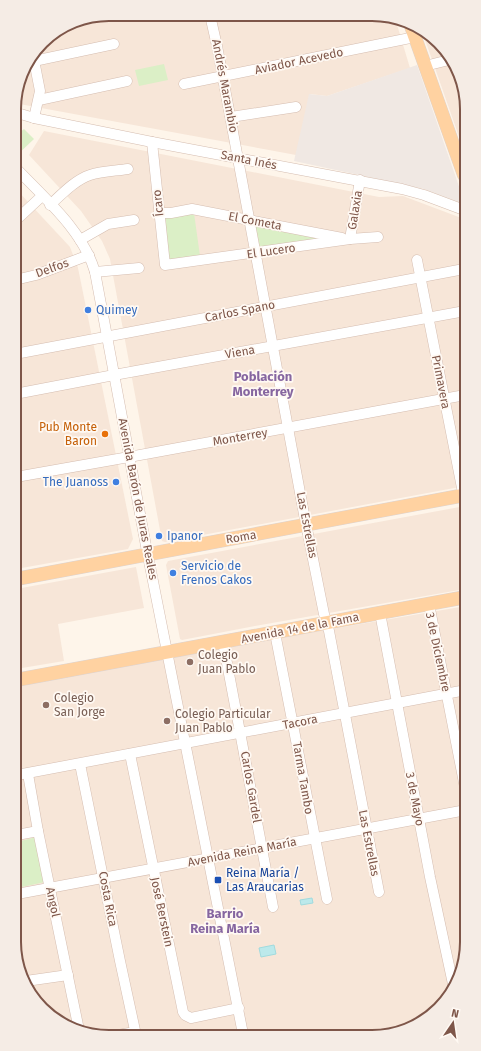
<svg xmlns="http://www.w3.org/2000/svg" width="481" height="1051" viewBox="0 0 481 1051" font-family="'Fira Sans',sans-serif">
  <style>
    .residential { fill: #f7e6d8 }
    .industrial { fill: #f0e8e3 }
    .green { fill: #dbefc6 }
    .water { fill: #bce9eb; stroke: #a1dbde }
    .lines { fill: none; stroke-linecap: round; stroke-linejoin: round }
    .minor-casing { stroke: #d5bdb0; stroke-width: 11 }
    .major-casing { stroke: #ddd3d0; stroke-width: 14 }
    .minor { stroke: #fff; stroke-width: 10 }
    .major { stroke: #ffd2a1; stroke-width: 13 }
    .shop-dot { fill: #3f7fe0; stroke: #fff9f3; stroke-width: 1.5 }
    .food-dot { fill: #e8710a; stroke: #fff9f3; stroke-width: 1.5 }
    .education-dot { fill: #8d6e63; stroke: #fff9f3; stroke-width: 1.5 }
    .transit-dot { fill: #1a4fb4; stroke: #fff9f3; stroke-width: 1.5 }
    .labels { text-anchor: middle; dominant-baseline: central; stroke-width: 3.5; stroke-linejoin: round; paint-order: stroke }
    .street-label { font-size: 12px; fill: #7e5649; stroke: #fff9f3 }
    .shop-label { font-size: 12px; fill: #366cbe; stroke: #fff9f3; text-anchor: start }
    .food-label { font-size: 12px; fill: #c56008; stroke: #fff9f3; text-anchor: end }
    .education-label { font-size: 12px; fill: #785e54; stroke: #fff9f3; text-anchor: start }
    .transit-label { font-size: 12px; fill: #164399; stroke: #fff9f3; text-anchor: start }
    .neighbourhood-label { font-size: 13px; font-weight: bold; fill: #8666a0; stroke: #fff9f3 }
    .rim { fill: none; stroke: #7e5649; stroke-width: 2 }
  </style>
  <rect width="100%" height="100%" fill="#fef5ea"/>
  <!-- residential -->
  <g class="residential">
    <path d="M109,14l281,2 5,2 15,50 -83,28 -17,-2 -14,61 -282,-52 10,-36 22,-29 27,-17z"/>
    <path d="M422,31l13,7 29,46v67z"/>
    <path d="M44,131l335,66 24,-1 61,23 1,267 -300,56 -3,-1 -52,-282 -8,-18 -21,-30 -52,-56z"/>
    <path d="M15,188l55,59 8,21 55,271 -5,10 -112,20z"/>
    <path d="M465,506v83l-210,37 -73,14 -2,-1 -14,-74 2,-4z"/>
    <path d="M136,567l8,41 -86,16 6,37 -48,8v-80z"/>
    <path d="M466,606l1,343 -20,51 -50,34 -306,1 -45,-22 -29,-46 -1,-281 176,-33z"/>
  </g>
  <!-- industrial -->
  <path class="industrial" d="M417,65l47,136v3l-40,-15 -130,-28 15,-67 18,2z"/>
  <!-- green -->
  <g class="green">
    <path d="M164,64l4,16 -29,6 -4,-16z"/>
    <path d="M24,129l10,10 -19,18 -1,-20z"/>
    <path d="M194,213l6,43 -34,4 -5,-43z"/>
    <path d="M255,224l73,17 -67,11z"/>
    <path d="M36,837l9,45 -28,6v-46z"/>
  </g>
  <!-- water -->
  <g class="water">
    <path d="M312,898l1,5 -12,2 -1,-5z"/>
    <path d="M274,945l2,9 -15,3 -2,-9z"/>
  </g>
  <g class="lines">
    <!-- minor casing -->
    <g class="minor-casing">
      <g id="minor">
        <path d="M210,15l7,31 87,468 20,100 5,17 50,261"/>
        <path d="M33,55l7,36 -6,27"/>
        <path d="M34,61l80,-17"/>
        <path d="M425,66l24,-6"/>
        <path d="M184,84l231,-47"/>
        <path d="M39,100l88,-19"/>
        <path d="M14,112l20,6 118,24 250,47 22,6 40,15"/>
        <path d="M231,117l65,-10"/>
        <path d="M152,142l13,123 185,-26 28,-2"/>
        <path d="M14,166c30,32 69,64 81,106l51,274 97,488"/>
        <path d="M50,205c12,-11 25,-25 40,-30 12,-4 25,-4 38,-6"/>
        <path d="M159,213h12l21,-4 150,29"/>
        <path d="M15,221l27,-25"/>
        <path d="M350,239l10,-59"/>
        <path d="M80,240l28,-16 26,-4"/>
        <path d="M417,260l48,243"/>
        <path d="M95,272l44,-4"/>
        <path d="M15,280l21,-5 53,-20"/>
        <path d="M15,354l449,-85"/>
        <path d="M15,394l99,-19 351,-64"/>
        <path d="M16,477l113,-20 336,-62"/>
        <path d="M429,604l37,189"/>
        <path d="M380,613l50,264 23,107"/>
        <path d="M275,633l52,266"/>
        <path d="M223,642l50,265"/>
        <path d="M130,754l53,258 2,3 6,3 48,-10"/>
        <path d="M80,764l40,197 16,74"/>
        <path d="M28,774l10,57 41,199"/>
        <path d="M17,775l449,-85"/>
        <path d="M17,835l21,-4"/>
        <path d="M17,894l449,-84"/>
        <path d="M26,981l42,-6"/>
        <path d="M118,1035l17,-3"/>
      </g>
    </g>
    <!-- major casing -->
    <g class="major-casing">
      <g id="major">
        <path d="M411,26l53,149"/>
        <path d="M16,579l449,-84"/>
        <path d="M16,680l450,-83"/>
      </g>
    </g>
    <!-- minor -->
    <use href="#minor" class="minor"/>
    <!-- major -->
    <use href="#major" class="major"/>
  </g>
  <!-- markers -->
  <g class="shop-dot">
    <circle cx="88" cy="310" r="4"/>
    <circle cx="116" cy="482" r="4"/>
    <circle cx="159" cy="536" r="4"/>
    <circle cx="173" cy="573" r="4"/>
  </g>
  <circle class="food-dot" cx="105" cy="434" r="4"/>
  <g class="education-dot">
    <circle cx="190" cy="662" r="4"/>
    <circle cx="46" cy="705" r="4"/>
    <circle cx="167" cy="721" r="4"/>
  </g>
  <rect class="transit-dot" x="214" y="876" width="8" height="8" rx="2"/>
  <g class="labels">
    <!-- street labels -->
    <g class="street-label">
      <text transform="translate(299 61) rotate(-12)">Aviador Acevedo</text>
      <text transform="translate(225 86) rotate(79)">Andrés Marambio</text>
      <text transform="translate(249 160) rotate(11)">Santa Inés</text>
      <text transform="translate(158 203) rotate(-96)">Ícaro</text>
      <text transform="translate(355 210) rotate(-81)">Galaxia</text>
      <text transform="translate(255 221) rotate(11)">El Cometa</text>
      <text transform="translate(271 251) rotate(-8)">El Lucero</text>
      <text transform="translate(52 268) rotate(-20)">Delfos</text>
      <text transform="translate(240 311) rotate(-11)">Carlos Spano</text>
      <text transform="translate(240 352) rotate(-10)">Viena</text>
      <text transform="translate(441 382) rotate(79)">Primavera</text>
      <text transform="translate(240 437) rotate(-10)">Monterrey</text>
      <text transform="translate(138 499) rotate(79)">Avenida Barón de Juras Reales</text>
      <text transform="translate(307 525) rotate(79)">Las Estrellas</text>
      <text transform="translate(241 537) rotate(-10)">Roma</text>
      <text transform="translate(300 628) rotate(-11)">Avenida 14 de la Fama</text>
      <text transform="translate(438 652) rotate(78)">3 de Diciembre</text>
      <text transform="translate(300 722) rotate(-11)">Tacora</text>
      <text transform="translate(303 778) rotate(80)">Tarma Tambo</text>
      <text transform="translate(251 787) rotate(80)">Carlos Gardel</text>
      <text transform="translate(415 799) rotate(79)">3 de Mayo</text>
      <text transform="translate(369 843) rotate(79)">Las Estrellas</text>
      <text transform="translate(242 852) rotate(-11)">Avenida Reina María</text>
      <text transform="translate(108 899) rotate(79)">Costa Rica</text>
      <text transform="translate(53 902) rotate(78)">Angol</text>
      <text transform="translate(162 912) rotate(78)">José Berstein</text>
    </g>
    <!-- shop labels -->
    <g class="shop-label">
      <text x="96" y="310">Quimey</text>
      <text x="108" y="482" text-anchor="end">The Juanoss</text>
      <text x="167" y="536">Ipanor</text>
      <text x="181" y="566">Servicio de<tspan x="181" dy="14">Frenos Cakos</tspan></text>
    </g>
    <!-- food labels -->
    <g class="food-label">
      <text x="97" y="427">Pub Monte<tspan x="97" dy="14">Baron</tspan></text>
    </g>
    <!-- education labels -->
    <g class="education-label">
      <text x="198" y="655">Colegio<tspan x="198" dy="14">Juan Pablo</tspan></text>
      <text x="54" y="698">Colegio<tspan x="54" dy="14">San Jorge</tspan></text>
      <text x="175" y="714">Colegio Particular<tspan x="175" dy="14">Juan Pablo</tspan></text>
    </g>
    <!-- transit labels -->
    <g class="transit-label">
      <text x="226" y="873">Reina María /<tspan x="226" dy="14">Las Araucarias</tspan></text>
    </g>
    <!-- neighbourhood labels -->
    <g class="neighbourhood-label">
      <text x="263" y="376">Población<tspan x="263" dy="15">Monterrey</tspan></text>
      <text x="225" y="913">Barrio<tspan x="225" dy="15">Reina María</tspan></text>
    </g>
  </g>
  <!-- crop -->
  <path d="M0 0H481V1051H0ZM109 21H372A88 88 0 0 1 460 109V942A88 88 0 0 1 372 1030H109A88 88 0 0 1 21 942V109A88 88 0 0 1 109 21Z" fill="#f5ece5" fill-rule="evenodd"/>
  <path class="rim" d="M109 21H372A88 88 0 0 1 460 109V942A88 88 0 0 1 372 1030H109A88 88 0 0 1 21 942V109A88 88 0 0 1 109 21Z"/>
  <!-- north arrow -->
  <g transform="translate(453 1023) rotate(13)" stroke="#fff9f3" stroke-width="3" paint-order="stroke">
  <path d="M0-3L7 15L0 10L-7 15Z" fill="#7e5649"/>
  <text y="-6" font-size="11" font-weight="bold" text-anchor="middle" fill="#7e5649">N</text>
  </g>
</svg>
